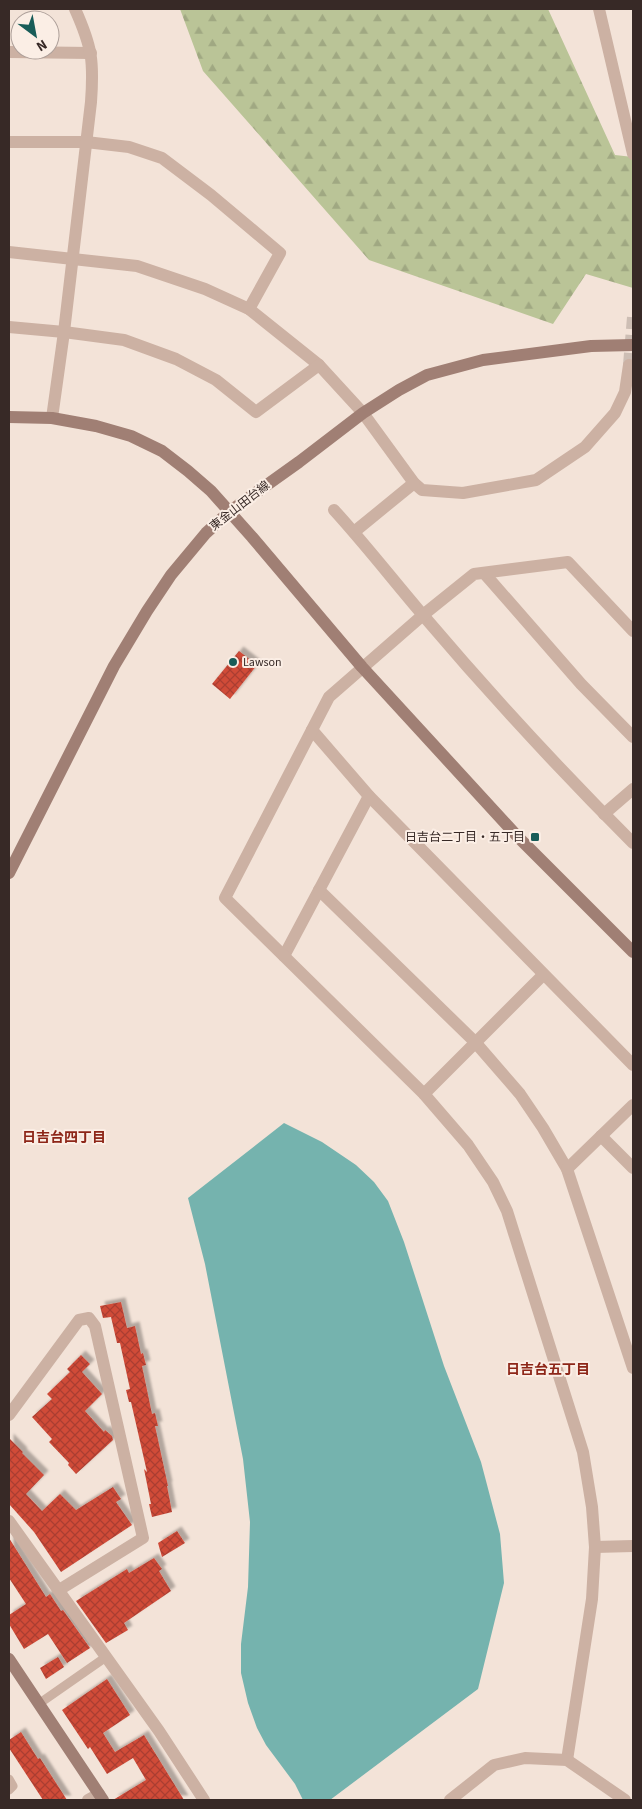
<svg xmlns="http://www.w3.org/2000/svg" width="642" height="1809" viewBox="0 0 642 1809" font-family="'Source Sans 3','Noto Sans JP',sans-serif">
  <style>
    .forest { fill: url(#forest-firs) }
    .water { fill: #75b3ae }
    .building { fill: url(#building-cross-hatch); filter: url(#shadow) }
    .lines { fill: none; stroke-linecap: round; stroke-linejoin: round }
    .street-tunnel { stroke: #cdbeb4; stroke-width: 12; stroke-dasharray: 12 6; stroke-linecap: butt }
    .lane { stroke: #ccb1a3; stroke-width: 9 }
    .street { stroke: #ccb1a3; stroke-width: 12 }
    .secondary { stroke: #a07f74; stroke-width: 12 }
    .poi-dot { fill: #185c58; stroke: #fbeee5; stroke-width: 2 }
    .labels { text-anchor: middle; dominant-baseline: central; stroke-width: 4; stroke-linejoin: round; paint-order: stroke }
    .street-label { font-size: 12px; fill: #372926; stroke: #fbeee5 }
    .poi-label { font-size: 12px; fill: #372926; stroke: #fbeee5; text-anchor: start }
    .neighbourhood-label { font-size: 14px; font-weight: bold; fill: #8d2618; stroke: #fbeee5 }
  </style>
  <defs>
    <pattern id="forest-firs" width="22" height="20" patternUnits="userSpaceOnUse" patternTransform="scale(1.25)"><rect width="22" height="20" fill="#bac497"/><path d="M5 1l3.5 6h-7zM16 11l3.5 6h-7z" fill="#a0a882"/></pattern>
    <pattern id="building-cross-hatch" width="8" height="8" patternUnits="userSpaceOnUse" patternTransform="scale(1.25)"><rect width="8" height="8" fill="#d04b39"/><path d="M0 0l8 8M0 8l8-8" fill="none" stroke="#aa3e30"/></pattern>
    <filter id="shadow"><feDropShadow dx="4.5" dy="-4.5" stdDeviation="1" flood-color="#0004"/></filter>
  </defs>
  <rect width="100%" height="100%" fill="#f3e3d8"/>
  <!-- forest -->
  <path class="forest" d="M180,9h368l67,146 18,2v131l-47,-14 -33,50 -184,-64 -166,-189z"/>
  <!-- water -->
  <path class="water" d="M284,1123l38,19 34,23 18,17 14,19 16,41 40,124 37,96 19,72 4,49 -26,106 -148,111h-27l-8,-16 -29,-39 -9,-17 -9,-25 -7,-30v-29l7,-57 2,-65 -7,-63 -38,-195 -17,-66z"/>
  <!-- building -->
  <g class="building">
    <path d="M239,651l18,14 -27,34 -18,-15z"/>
    <path d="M121,1302l6,26 8,-2 6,28 2,-1 3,12 -4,1 10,48 3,-1 3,13h-3l13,60h-1l5,26 -20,5 -3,-13h2l-7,-35 3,3 -16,-70h-2l-3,-12 4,-1 -10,-46h-3l-6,-26 -8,1 -3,-12z"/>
    <path d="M81,1355l9,9 -8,8 20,22 -17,17 19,21 1,-2 7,6 1,4 -37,34 -8,-9 1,-2 -20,-21 3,-3 -20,-22 20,-18 -5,-5 23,-22 -3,-3z"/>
    <path d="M9,1438l14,14 -1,1 22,22 -18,19 16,17 18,-17 16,16 37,-23 8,12 -5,3 16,23 -71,47 -27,-40 -25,-28z"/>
    <path d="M177,1531l8,12 -23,14 -4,-14z"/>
    <path d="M9,1538l37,59 4,-3 11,17 2,-1 27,38 -23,15 -19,-29 -24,15 -15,-25v-9l17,-11 -17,-26z"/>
    <path d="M154,1558l8,11 -3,2 12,20 -47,32 4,7 -22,13 -30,-42 51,-32 2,4z"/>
    <path d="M58,1657l6,10 -18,12 -6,-11z"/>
    <path d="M107,1679l23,36 -27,18 12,19 29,-17 40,65h-71l33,-20 -13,-22 -26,16 -17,-27 -2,2 -26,-39z"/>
    <path d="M21,1732l17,27 2,-1 27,42h-24l-34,-52v-8z"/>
  </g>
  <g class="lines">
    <!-- street-tunnel -->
    <path class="street-tunnel" d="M629,365l4,-48"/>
    <!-- lane -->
    <g class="lane">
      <path d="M40,1703l66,-46"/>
      <path d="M9,1779l4,7 -4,4"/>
    </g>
    <!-- street -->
    <g class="street">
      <path d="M599,9l34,145"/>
      <path d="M9,52l82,1"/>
      <path d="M9,142h77l43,5 33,11 49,37 69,58 -31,56"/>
      <path d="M9,252l128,14 68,23 44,20 70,56 44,48 51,70 8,7 41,3 73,-13 49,-33 30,-34 10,-21 4,-27"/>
      <path d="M9,327l55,5 60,8 52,19 40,21 40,32 63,-47"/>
      <path d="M52,418l12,-86 27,-230c3,-41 1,-55 -16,-93"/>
      <path d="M334,510c31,34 59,70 88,104 67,79 138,156 211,229"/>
      <path d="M354,532l60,-49"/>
      <path d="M484,573l97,111 52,53"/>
      <path d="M312,730l57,66 264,269"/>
      <path d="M604,814l29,-25"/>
      <path d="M319,890l156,152 45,52 23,34 24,41 66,199"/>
      <path d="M284,956l85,-160"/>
      <path d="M424,1094l119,-119"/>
      <path d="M601,1136l32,32"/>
      <path d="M567,1169l66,-64"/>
      <path d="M9,1415l70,-95 10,-2 6,8 48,212 -84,52"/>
      <path d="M9,1521l150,210 45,69"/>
      <path d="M595,1547l38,-1"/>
      <path d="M567,1760l25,-161 3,-52 -3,-40 -9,-55 -76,-241 -14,-29 -25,-37 -44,-51 -199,-196 104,-201 94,-82 51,-41 94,-12 65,69"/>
      <path d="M88,1800l11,-6"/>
      <path d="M450,1800l44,-35 31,-7 42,2 58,40"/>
    </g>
    <!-- secondary -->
    <g class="secondary">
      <path d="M9,417l43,1 44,8 35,10 31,15 26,20 23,20 41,46 110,130 156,170 115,115"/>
      <path d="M9,873l105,-207 33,-55 24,-36 35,-42 23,-21 70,-50 64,-49 36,-23 28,-15 56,-15 108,-14 42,-1"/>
      <path d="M9,1659l94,141"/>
    </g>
  </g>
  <!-- markers -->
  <g class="poi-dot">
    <circle cx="233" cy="662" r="5"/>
    <rect x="530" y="832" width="10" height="10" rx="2.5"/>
  </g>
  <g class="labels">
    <!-- street labels -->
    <g class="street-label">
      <text transform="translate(240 506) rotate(-38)">東金山田台線</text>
    </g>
    <!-- poi labels -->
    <g class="poi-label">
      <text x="243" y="662">Lawson</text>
      <text x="525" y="837" text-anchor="end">日吉台二丁目・五丁目</text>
    </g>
    <!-- neighbourhood labels -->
    <g class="neighbourhood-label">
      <text x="64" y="1138">日吉台四丁目</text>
      <text x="548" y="1370">日吉台五丁目</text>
    </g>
  </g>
  <!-- border -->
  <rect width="642" height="1809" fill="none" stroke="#372926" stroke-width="20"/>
  <!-- north arrow -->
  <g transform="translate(35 35) rotate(148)"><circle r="24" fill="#fbeee5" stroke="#ad9f99"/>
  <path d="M0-4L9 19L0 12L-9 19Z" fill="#185c58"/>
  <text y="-8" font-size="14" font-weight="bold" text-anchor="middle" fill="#372926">N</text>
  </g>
</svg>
